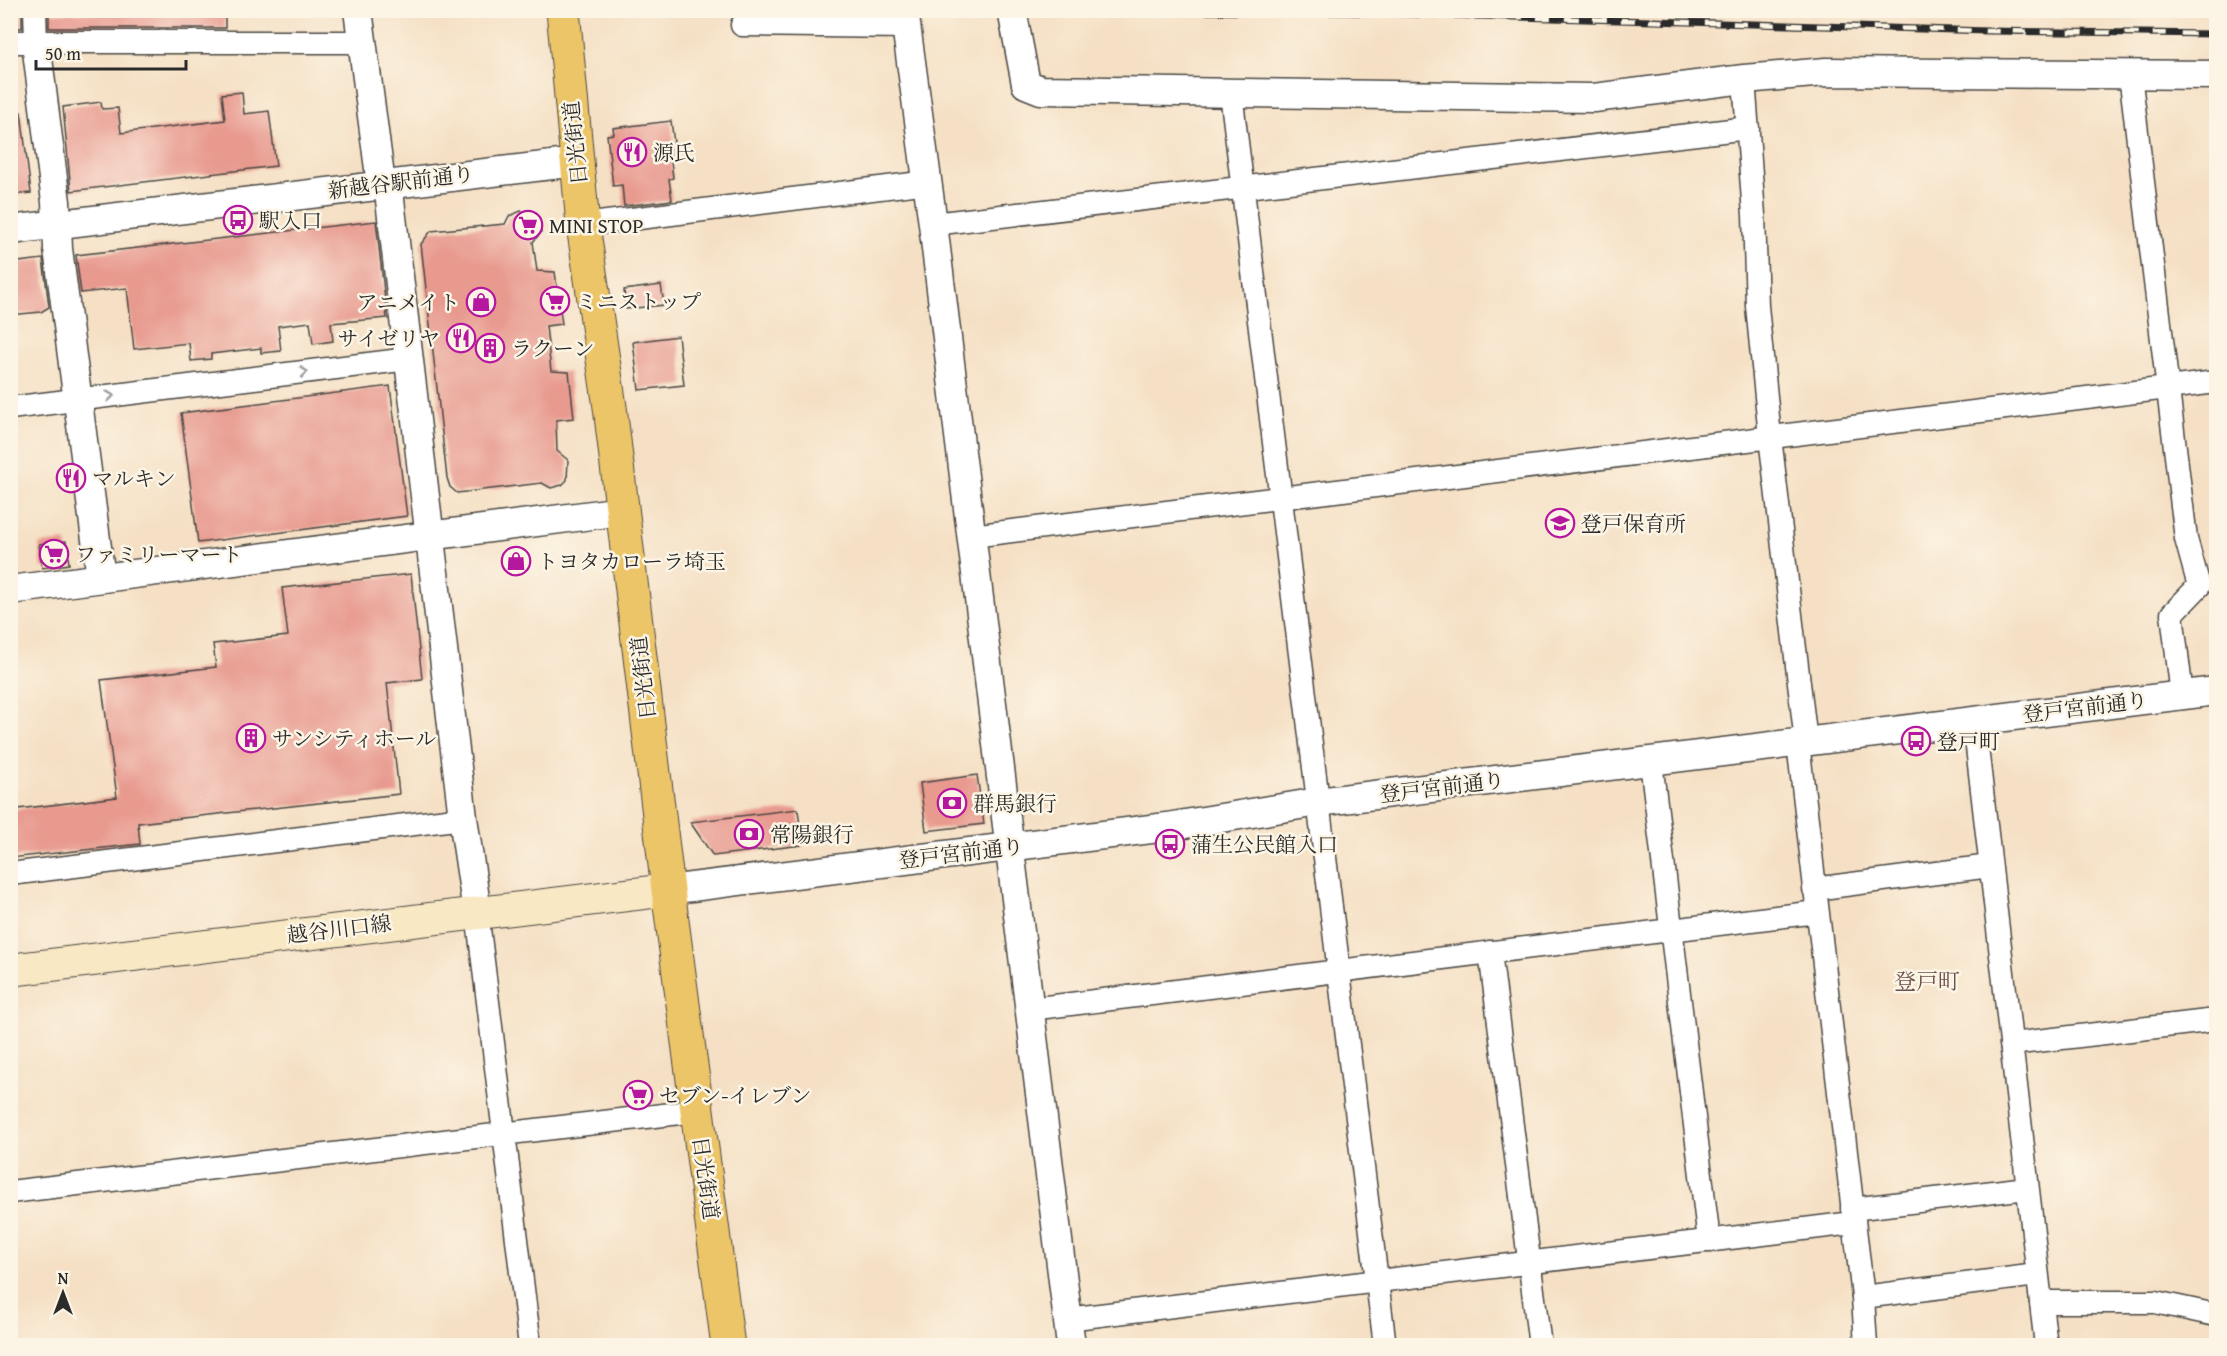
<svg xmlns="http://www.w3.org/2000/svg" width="2227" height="1356" viewBox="0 0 2227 1356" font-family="'Gentium Book Plus','Noto Serif JP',serif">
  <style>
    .building { fill: #e89a8f }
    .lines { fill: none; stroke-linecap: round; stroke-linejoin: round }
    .minor-casing { stroke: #494642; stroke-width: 25 }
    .tertiary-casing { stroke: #494642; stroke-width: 31 }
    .secondary-casing { stroke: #494642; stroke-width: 34 }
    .primary-casing { stroke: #494642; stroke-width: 35 }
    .minor { stroke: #fff; stroke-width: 22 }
    .tertiary { stroke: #fff; stroke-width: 28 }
    .secondary { stroke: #f8e8c3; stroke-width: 32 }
    .primary { stroke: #edc569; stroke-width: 33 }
    .rail-casing { stroke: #2b2b2b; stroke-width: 7 }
    .rail { stroke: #fcf5e5; stroke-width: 4.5; stroke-dasharray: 14; stroke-linecap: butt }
    .oneway { stroke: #a0a0a0 }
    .labels { text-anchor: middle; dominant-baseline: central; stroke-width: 5; stroke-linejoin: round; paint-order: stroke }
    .street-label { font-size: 21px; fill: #2b2b2b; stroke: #fcf5e5 }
    .poi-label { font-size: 21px; fill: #2b2b2b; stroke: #fcf5e5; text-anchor: start }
    .neighbourhood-label { font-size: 22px; fill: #6d524e; stroke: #fcf5e5 }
  </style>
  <rect width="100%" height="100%" fill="#fcf5e5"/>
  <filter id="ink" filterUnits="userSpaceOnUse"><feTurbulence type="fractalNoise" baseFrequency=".0167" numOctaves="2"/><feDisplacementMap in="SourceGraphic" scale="12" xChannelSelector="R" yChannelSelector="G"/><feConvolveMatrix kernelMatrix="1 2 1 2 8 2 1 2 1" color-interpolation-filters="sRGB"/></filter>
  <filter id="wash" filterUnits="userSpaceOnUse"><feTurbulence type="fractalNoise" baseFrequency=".008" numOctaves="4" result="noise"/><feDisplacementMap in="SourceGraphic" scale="24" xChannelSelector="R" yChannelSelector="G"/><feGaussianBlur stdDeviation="1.35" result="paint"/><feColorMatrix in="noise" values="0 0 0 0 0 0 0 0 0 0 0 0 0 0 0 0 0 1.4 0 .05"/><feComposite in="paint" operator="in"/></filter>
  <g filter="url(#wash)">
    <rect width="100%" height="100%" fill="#f5e0c5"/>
    <g id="blocks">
      <!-- building -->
      <g class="building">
        <path d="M225,12v16h-176v-15z"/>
        <rect x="10" y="13" width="12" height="15"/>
        <path d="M242,92l2,22 25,-3 7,55 -205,25 -8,-84 38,-5 1,7 16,-1 3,25 104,-13 -3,-26z"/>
        <path d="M10,112h11l10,81 -21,2z"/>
        <path d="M671,121l3,22 -5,1 4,34 -4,1 3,21 -48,6 -2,-21 -9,1 -6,-51 7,-1 -1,-6z"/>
        <path d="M521,211l9,2 7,7 4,12 -8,10 4,29 18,1 7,52 -16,2 5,45 18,1 5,46 -18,2 1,31 11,9 -1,20 -5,5 -11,3 -9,-5 -85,10 -7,-6 -3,-9 -26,-234 10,-13 74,-7 4,-8z"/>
        <path d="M376,221l11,97 -56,5 2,18 -20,3 -3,-22 -32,4 3,25 -20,2v-5l-50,6v5l-20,2 -2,-18 -55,6 -7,-61 -46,5 -5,-38z"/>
        <path d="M43,259l6,48 -8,5 -31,3v-52z"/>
        <path d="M661,285l3,20 -38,4 -2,-19z"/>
        <path d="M678,336l6,49 -45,5 -6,-48z"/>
        <path d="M390,386l17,130 -209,27 -17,-130z"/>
        <path d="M66,541l3,23 -27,4 -3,-24z"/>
        <path d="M411,574l11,105 -35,4 12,111 -261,29 2,21 -130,14v-48l107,-13 -16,-117 115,-13 -3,-23 75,-8 -6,-48z"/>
        <path d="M977,775l7,49 -58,7 -6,-48z"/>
        <path d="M798,809l4,36 -89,11 -23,-34z"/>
      </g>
    </g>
  </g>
  <g filter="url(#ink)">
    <use href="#blocks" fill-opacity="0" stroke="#494642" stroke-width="1.5"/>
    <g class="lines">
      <!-- minor casing -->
      <g class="minor-casing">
        <g id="minor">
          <path d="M35,10l1,33"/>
          <path d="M742,25l165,2"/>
          <path d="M10,42h351"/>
          <path d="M2130,74l56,465 13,47 -27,28 10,81"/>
          <path d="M1744,79l10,136 3,91 13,131 36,305"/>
          <path d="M1231,93l154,1253"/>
          <path d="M933,224l815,-96"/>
          <path d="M583,225l345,-43"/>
          <path d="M10,408l399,-49"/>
          <path d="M972,536l1244,-154"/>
          <path d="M1974,721l72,625"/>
          <path d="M1798,743l65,554 3,49"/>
          <path d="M1651,762l58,479"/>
          <path d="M10,874l453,-56"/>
          <path d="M1814,889l176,-23"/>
          <path d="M477,912l53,434"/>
          <path d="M1490,952l50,394"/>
          <path d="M1030,1009l787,-97"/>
          <path d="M2011,1044l205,-24"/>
          <path d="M10,1192l687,-81"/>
          <path d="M1852,1209l175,-21"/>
          <path d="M1863,1297l174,-22"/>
          <path d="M2041,1302h114l61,13"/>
          <path d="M1067,1319l786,-96"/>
        </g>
      </g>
      <!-- tertiary casing -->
      <g class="tertiary-casing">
        <g id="tertiary">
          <path d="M358,10l23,174"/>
          <path d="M904,10l29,214 138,1122"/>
          <path d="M1012,10l14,74 15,6 553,8 150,-19 82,-7 390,3"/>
          <path d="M36,43l20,159 2,47 43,329"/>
          <path d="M388,183l75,635 14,94"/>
          <path d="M10,230l567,-68"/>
          <path d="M10,590l613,-79"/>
          <path d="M668,890l499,-63 151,-25 898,-111"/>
        </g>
      </g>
      <!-- secondary casing -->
      <g class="secondary-casing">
        <path id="secondary" d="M10,970l658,-80"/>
      </g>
      <!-- primary casing -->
      <g class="primary-casing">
        <path id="primary" d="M563,10l20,215 27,182 58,483 60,456"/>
      </g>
      <!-- minor -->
      <use href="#minor" class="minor"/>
      <!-- tertiary -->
      <use href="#tertiary" class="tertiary"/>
      <!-- secondary -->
      <use href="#secondary" class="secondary"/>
      <!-- primary -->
      <use href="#primary" class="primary"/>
      <!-- rail casing -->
      <g class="rail-casing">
        <path id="rail" d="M753,10l591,2 644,19 228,3"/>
      </g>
      <!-- rail -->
      <use href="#rail" class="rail"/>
    </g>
    <!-- one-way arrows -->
    <defs><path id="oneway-chevron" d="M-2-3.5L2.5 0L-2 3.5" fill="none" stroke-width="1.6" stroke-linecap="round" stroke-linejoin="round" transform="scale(1.5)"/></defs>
    <g class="oneway">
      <use href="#oneway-chevron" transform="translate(304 372) rotate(-7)"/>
      <use href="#oneway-chevron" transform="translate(110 396) rotate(-7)"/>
    </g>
  </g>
  <!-- icons -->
  <defs>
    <g id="restaurant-ring" transform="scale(1.5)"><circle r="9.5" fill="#fcf5e5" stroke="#b5179e" stroke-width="1.5"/><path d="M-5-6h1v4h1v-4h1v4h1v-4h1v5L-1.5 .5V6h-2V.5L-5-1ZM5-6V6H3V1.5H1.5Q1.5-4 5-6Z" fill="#b5179e"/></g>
    <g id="bus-ring" transform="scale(1.5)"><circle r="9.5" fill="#fcf5e5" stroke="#b5179e" stroke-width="1.5"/><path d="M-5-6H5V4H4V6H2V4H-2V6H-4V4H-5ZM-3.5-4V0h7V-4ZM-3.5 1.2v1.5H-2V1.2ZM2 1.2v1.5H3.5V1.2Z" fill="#b5179e"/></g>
    <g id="supermarket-ring" transform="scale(1.5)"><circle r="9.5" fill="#fcf5e5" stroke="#b5179e" stroke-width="1.5"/><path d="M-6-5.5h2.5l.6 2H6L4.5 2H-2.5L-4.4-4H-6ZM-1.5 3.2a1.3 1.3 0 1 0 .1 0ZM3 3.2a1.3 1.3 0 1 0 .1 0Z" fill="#b5179e"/></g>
    <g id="shop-ring" transform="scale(1.5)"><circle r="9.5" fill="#fcf5e5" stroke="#b5179e" stroke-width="1.5"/><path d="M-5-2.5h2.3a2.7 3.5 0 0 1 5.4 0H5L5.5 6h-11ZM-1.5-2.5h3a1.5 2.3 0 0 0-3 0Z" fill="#b5179e"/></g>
    <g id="building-ring" transform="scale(1.5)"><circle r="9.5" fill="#fcf5e5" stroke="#b5179e" stroke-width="1.5"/><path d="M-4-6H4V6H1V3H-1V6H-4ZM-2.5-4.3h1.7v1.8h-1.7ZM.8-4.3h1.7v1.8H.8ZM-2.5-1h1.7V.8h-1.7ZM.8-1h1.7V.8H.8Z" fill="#b5179e"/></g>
    <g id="school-ring" transform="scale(1.5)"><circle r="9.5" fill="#fcf5e5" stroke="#b5179e" stroke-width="1.5"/><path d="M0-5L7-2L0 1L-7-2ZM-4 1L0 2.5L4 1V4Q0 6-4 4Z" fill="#b5179e"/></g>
    <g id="bank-ring" transform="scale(1.5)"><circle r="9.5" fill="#fcf5e5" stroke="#b5179e" stroke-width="1.5"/><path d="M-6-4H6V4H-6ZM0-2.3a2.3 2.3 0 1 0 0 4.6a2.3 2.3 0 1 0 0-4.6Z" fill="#b5179e"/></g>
  </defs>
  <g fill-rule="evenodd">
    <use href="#restaurant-ring" x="632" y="152"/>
    <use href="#bus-ring" x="238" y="220"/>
    <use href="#supermarket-ring" x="528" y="225"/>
    <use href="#supermarket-ring" x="555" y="301"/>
    <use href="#shop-ring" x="481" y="302"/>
    <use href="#restaurant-ring" x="461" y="338"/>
    <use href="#building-ring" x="490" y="348"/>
    <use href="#restaurant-ring" x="71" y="478"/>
    <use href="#school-ring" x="1560" y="523"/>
    <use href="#supermarket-ring" x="54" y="554"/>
    <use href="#shop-ring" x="516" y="561"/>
    <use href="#building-ring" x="251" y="738"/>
    <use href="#bus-ring" x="1916" y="741"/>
    <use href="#bank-ring" x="952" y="803"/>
    <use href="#bank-ring" x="749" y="834"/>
    <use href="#bus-ring" x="1170" y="844"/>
    <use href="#supermarket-ring" x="638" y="1095"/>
  </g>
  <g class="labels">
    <!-- street labels -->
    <g class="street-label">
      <text transform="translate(575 143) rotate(-96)">日光街道</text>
      <text transform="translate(401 182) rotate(-7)">新越谷駅前通り</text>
      <text transform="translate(643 678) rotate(-97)">日光街道</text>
      <text transform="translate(2085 707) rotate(-7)">登戸宮前通り</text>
      <text transform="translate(1442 787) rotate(-7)">登戸宮前通り</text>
      <text transform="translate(961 853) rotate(-7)">登戸宮前通り</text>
      <text transform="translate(339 929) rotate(-7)">越谷川口線</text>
      <text transform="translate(706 1178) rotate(82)">日光街道</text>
    </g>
    <!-- poi labels -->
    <g class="poi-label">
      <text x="653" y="152">源氏</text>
      <text x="259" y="220">駅入口</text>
      <text x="549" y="225">MINI STOP</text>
      <text x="576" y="301">ミニストップ</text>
      <text x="460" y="302" text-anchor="end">アニメイト</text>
      <text x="440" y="338" text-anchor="end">サイゼリヤ</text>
      <text x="511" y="348">ラクーン</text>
      <text x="92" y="478">マルキン</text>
      <text x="1581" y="523">登戸保育所</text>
      <text x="75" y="554">ファミリーマート</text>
      <text x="537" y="561">トヨタカローラ埼玉</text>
      <text x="272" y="738">サンシティホール</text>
      <text x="1937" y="741">登戸町</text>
      <text x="973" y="803">群馬銀行</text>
      <text x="770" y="834">常陽銀行</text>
      <text x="1191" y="844">蒲生公民館入口</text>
      <text x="659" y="1095">セブン-イレブン</text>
    </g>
    <!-- neighbourhood labels -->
    <g class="neighbourhood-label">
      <text x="1927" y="981">登戸町</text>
    </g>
  </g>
  <!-- margin -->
  <rect width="2227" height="1356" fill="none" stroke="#fcf5e5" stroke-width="36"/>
  <!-- north arrow -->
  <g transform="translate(63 1293)" stroke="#fcf5e5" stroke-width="4.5" paint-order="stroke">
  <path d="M0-4.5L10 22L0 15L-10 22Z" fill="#2b2b2b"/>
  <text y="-9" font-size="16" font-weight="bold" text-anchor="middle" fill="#2b2b2b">N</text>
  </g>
  <!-- scale -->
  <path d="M36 60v9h150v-9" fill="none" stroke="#2b2b2b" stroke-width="3"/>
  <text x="45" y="60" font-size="18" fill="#2b2b2b" stroke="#fcf5e5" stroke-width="4.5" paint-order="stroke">50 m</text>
</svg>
